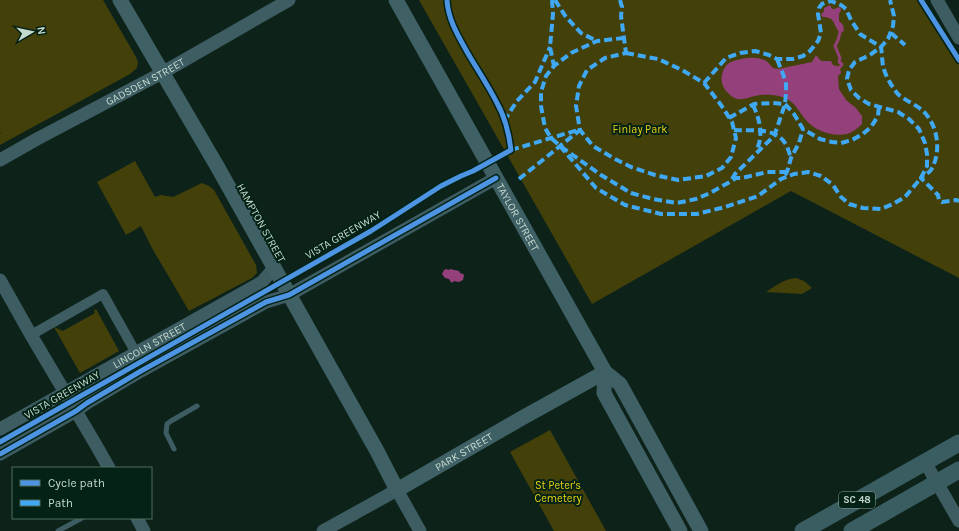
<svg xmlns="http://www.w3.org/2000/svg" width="959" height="531" viewBox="0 0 959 531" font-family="Karla,sans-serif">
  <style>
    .green { fill: #44400a }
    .water { fill: #94407a }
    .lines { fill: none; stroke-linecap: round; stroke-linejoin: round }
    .stream { stroke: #94407a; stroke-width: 3 }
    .service { stroke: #3d5d63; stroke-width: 5 }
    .minor { stroke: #3d5d63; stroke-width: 10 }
    .tertiary { stroke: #3d5d63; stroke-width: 13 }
    .secondary { stroke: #3f6065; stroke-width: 15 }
    .primary { stroke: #3a5d61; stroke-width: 17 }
    .quiet { stroke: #3fa9f5; stroke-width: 4; stroke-dasharray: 8 4; stroke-linecap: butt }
    .cycleway-casing { stroke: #042215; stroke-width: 8 }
    .cycleway { stroke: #4d94e3; stroke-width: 5 }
    .labels { text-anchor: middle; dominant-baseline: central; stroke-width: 4; stroke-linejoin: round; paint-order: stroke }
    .shield { fill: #042215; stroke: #8aa396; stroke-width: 1 }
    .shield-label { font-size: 10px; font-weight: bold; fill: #c4dace }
    .street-label { font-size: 11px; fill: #c4dace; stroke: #042215 }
    .park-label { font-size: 11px; fill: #ead314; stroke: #042215 }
  </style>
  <rect width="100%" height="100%" fill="#0d231a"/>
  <!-- green -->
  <g class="green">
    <path d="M0,0h103l33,57 2,5 -1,6 -7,6 -130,71v-11l1,-1 -1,-1z"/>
    <path d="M419,0h502l38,62v216l-168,-87 -199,113z"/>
    <path d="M135,161l20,36 6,-2 12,2 29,-14 7,3 5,4 42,75 1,8 -5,5 -63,33 -37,-63 -11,-22 -15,9 -29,-53z"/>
    <path d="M796,278l8,3 8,7 -10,6 -36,-2c9,-6 18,-13 30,-14z"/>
    <path d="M96,309l23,42 -39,22 -26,-46 9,4 32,-18 -1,-2z"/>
    <path d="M550,430l56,101h-52l-44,-79z"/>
  </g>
  <!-- water -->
  <g class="water">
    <path d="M830,5l2,4h2l6,-2 1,3 -2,4v7l4,4 1,6 -4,2c-7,-7 -4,-16 -17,-16l-2,-2 3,-4v-3z"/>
    <path d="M816,55l5,6h10l2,4 7,2 1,6 -3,3 1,13 7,11 10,8 6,8v8c-4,4 -9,8 -15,10 -14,3 -32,-3 -41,-14 -7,-8 -11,-18 -21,-22 -6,-3 -17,-4 -24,-3 -13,1 -22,10 -33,-2 -1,-1 -4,-4 -4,-5 -5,-8 -2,-22 7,-26 10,-4 24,-6 33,-2 4,1 6,5 9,8l5,1 34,-7z"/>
    <path d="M446,269l3,1 1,-1 9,2 1,2 3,1 1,1 -1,5 -4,2 -5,-1 -2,2 -1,-1 -2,-3 -4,-1 -3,-4 2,-4z"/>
  </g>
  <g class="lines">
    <!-- stream -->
    <path class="stream" d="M840,33l-2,7 -3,6 5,12 -1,4 3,2 -2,3"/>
    <!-- service -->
    <g class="service">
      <path d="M174,449l-8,-16 1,-9 4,-3 26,-15"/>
      <path d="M58,531l24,-13"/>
    </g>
    <!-- minor -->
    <path class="minor" d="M31,335l72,-41 33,59"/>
    <!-- tertiary -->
    <g class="tertiary">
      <path d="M937,0l22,38"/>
      <path id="s1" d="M0,160l37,-21 125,-66 127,-73"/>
      <path d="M0,280l31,55 65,110 13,23"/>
      <path id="s2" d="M0,429l262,-147 12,-14"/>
      <path d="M0,454l76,-43 11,-8 54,-32 125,-69 23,-7 207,-117"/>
      <path d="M925,462l34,59"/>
      <path d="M137,518l7,13"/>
      <path d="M323,531l74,-41 23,41"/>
    </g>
    <!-- secondary -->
    <g class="secondary">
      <path id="s3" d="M120,0l97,166 160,285 20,39 125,-72 83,-46"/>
      <path id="s4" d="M396,0l209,372 15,12 81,147"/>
      <path d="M605,372l-1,21 76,138"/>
    </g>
    <!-- primary -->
    <g class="primary">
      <path d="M803,531l156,-88"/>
      <path d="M852,531l107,-61"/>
    </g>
    <!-- quiet -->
    <g class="quiet">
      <path d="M552,0l1,14 -3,33 4,19"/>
      <path d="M555,0l11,17 15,16 16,8"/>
      <path d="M620,0l2,7 -1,9 5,37"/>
      <path d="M891,33l14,12"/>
      <path d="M624,38l-27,3 -26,12 -17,13 -8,10 -5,16v14l4,22 6,10 9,8 41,29 30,18 22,6 24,4 19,-4 14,-6 18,-10 8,-5h6l25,-6h20"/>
      <path d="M626,53l32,6 24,11 22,13 17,22 11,17 4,16 -5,19 -9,11 -16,8 -28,4 -23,-5 -24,-8 -16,-8 -22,-13 -13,-16 -4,-24 3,-20 8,-16 18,-12z"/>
      <path d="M704,83l22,-25 14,-5 15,-2 14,4 8,4h16l10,-3 7,-5 8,-10 3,-8 -3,-19 1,-6 3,-4 9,-3 10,4 5,4 5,11 9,14 21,13c1,6 1,13 2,19 2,9 8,19 14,27 5,6 18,11 25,17 16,14 20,42 9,60 -2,3 -7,5 -10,8l17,17 1,5 3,2 14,-2 3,1"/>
      <path d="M753,105c7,15 11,31 3,46"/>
      <path d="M729,118l25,-14 19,-1 12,1 9,10 9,15 17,10 12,3 9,1 11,-3 11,-6 8,-7 7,-11 1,-10"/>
      <path d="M504,121l13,-20 18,-19 15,-35"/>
      <path d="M734,130c17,1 41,-3 51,13 3,4 4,10 6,15"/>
      <path d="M560,146l36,42 29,17 36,9h36l28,-7 33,-11 23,-17 13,-5 14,-2 13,4 12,9 8,12 8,7 14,4 18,1 12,-5 12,-7 16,-19 6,-12v-12l-2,-11 -6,-14 -10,-10 -11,-7 -29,-8 -10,-6 -8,-8 -4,-11 2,-9 6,-8 15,-7 11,-8 7,-8 5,-13 1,-10 -4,-16"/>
      <path d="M511,150l40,-12 27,-8"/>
      <path d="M785,175l2,-3 4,-14 8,-15 4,-14"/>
      <path d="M519,179l61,-49"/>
      <path d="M732,179l3,-5 39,-38 4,-11 7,-21 1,-11v-9l-3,-10 -6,-15"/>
    </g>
    <!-- cycleway casing -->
    <g class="cycleway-casing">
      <g id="cycleway">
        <path d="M921,0l38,60"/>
        <path d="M0,442l371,-211 70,-45 20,-10 12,-5 38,-21c-2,-16 -6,-33 -14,-47 -8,-16 -18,-31 -27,-46 -10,-18 -22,-36 -23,-57"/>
        <path d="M0,454l76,-43 11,-8 54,-32 125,-69 23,-7 207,-117"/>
      </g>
    </g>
    <!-- cycleway -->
    <use href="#cycleway" class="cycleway"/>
  </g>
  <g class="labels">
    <!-- shield labels -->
    <rect class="shield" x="839" y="492" width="36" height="16" rx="3"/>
    <g class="shield-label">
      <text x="857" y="500">SC 48</text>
    </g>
    <!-- street labels -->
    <g class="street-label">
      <text stroke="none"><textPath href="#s1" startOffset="165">GADSDEN STREET</textPath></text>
      <text stroke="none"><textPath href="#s4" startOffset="249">TAYLOR STREET</textPath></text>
      <text transform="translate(261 223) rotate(61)">HAMPTON STREET</text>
      <text transform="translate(343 235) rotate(-30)">VISTA GREENWAY</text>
      <text stroke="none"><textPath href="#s2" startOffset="171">LINCOLN STREET</textPath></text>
      <text transform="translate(62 395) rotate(-30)">VISTA GREENWAY</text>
      <text stroke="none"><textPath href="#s3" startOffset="640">PARK STREET</textPath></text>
    </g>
    <!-- park labels -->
    <g class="park-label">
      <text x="640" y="129">Finlay Park</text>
      <text x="558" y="485">St Peter's<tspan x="558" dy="13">Cemetery</tspan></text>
    </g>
  </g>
  <!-- legend -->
  <rect x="12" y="467" width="140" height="52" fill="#042215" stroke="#516c5f"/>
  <rect x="20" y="480" width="20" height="6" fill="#4d94e3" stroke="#516c5f"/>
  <text x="48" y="487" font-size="12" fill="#c4dace">Cycle path</text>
  <rect x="20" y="500" width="20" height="6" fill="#3fa9f5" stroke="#516c5f"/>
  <text x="48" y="507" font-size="12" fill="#c4dace">Path</text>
  <!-- north arrow -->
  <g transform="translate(32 32) rotate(81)" stroke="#042215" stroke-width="3" paint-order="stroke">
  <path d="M0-3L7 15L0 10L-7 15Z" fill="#c4dace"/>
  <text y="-6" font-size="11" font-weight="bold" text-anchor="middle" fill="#c4dace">N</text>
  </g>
</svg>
